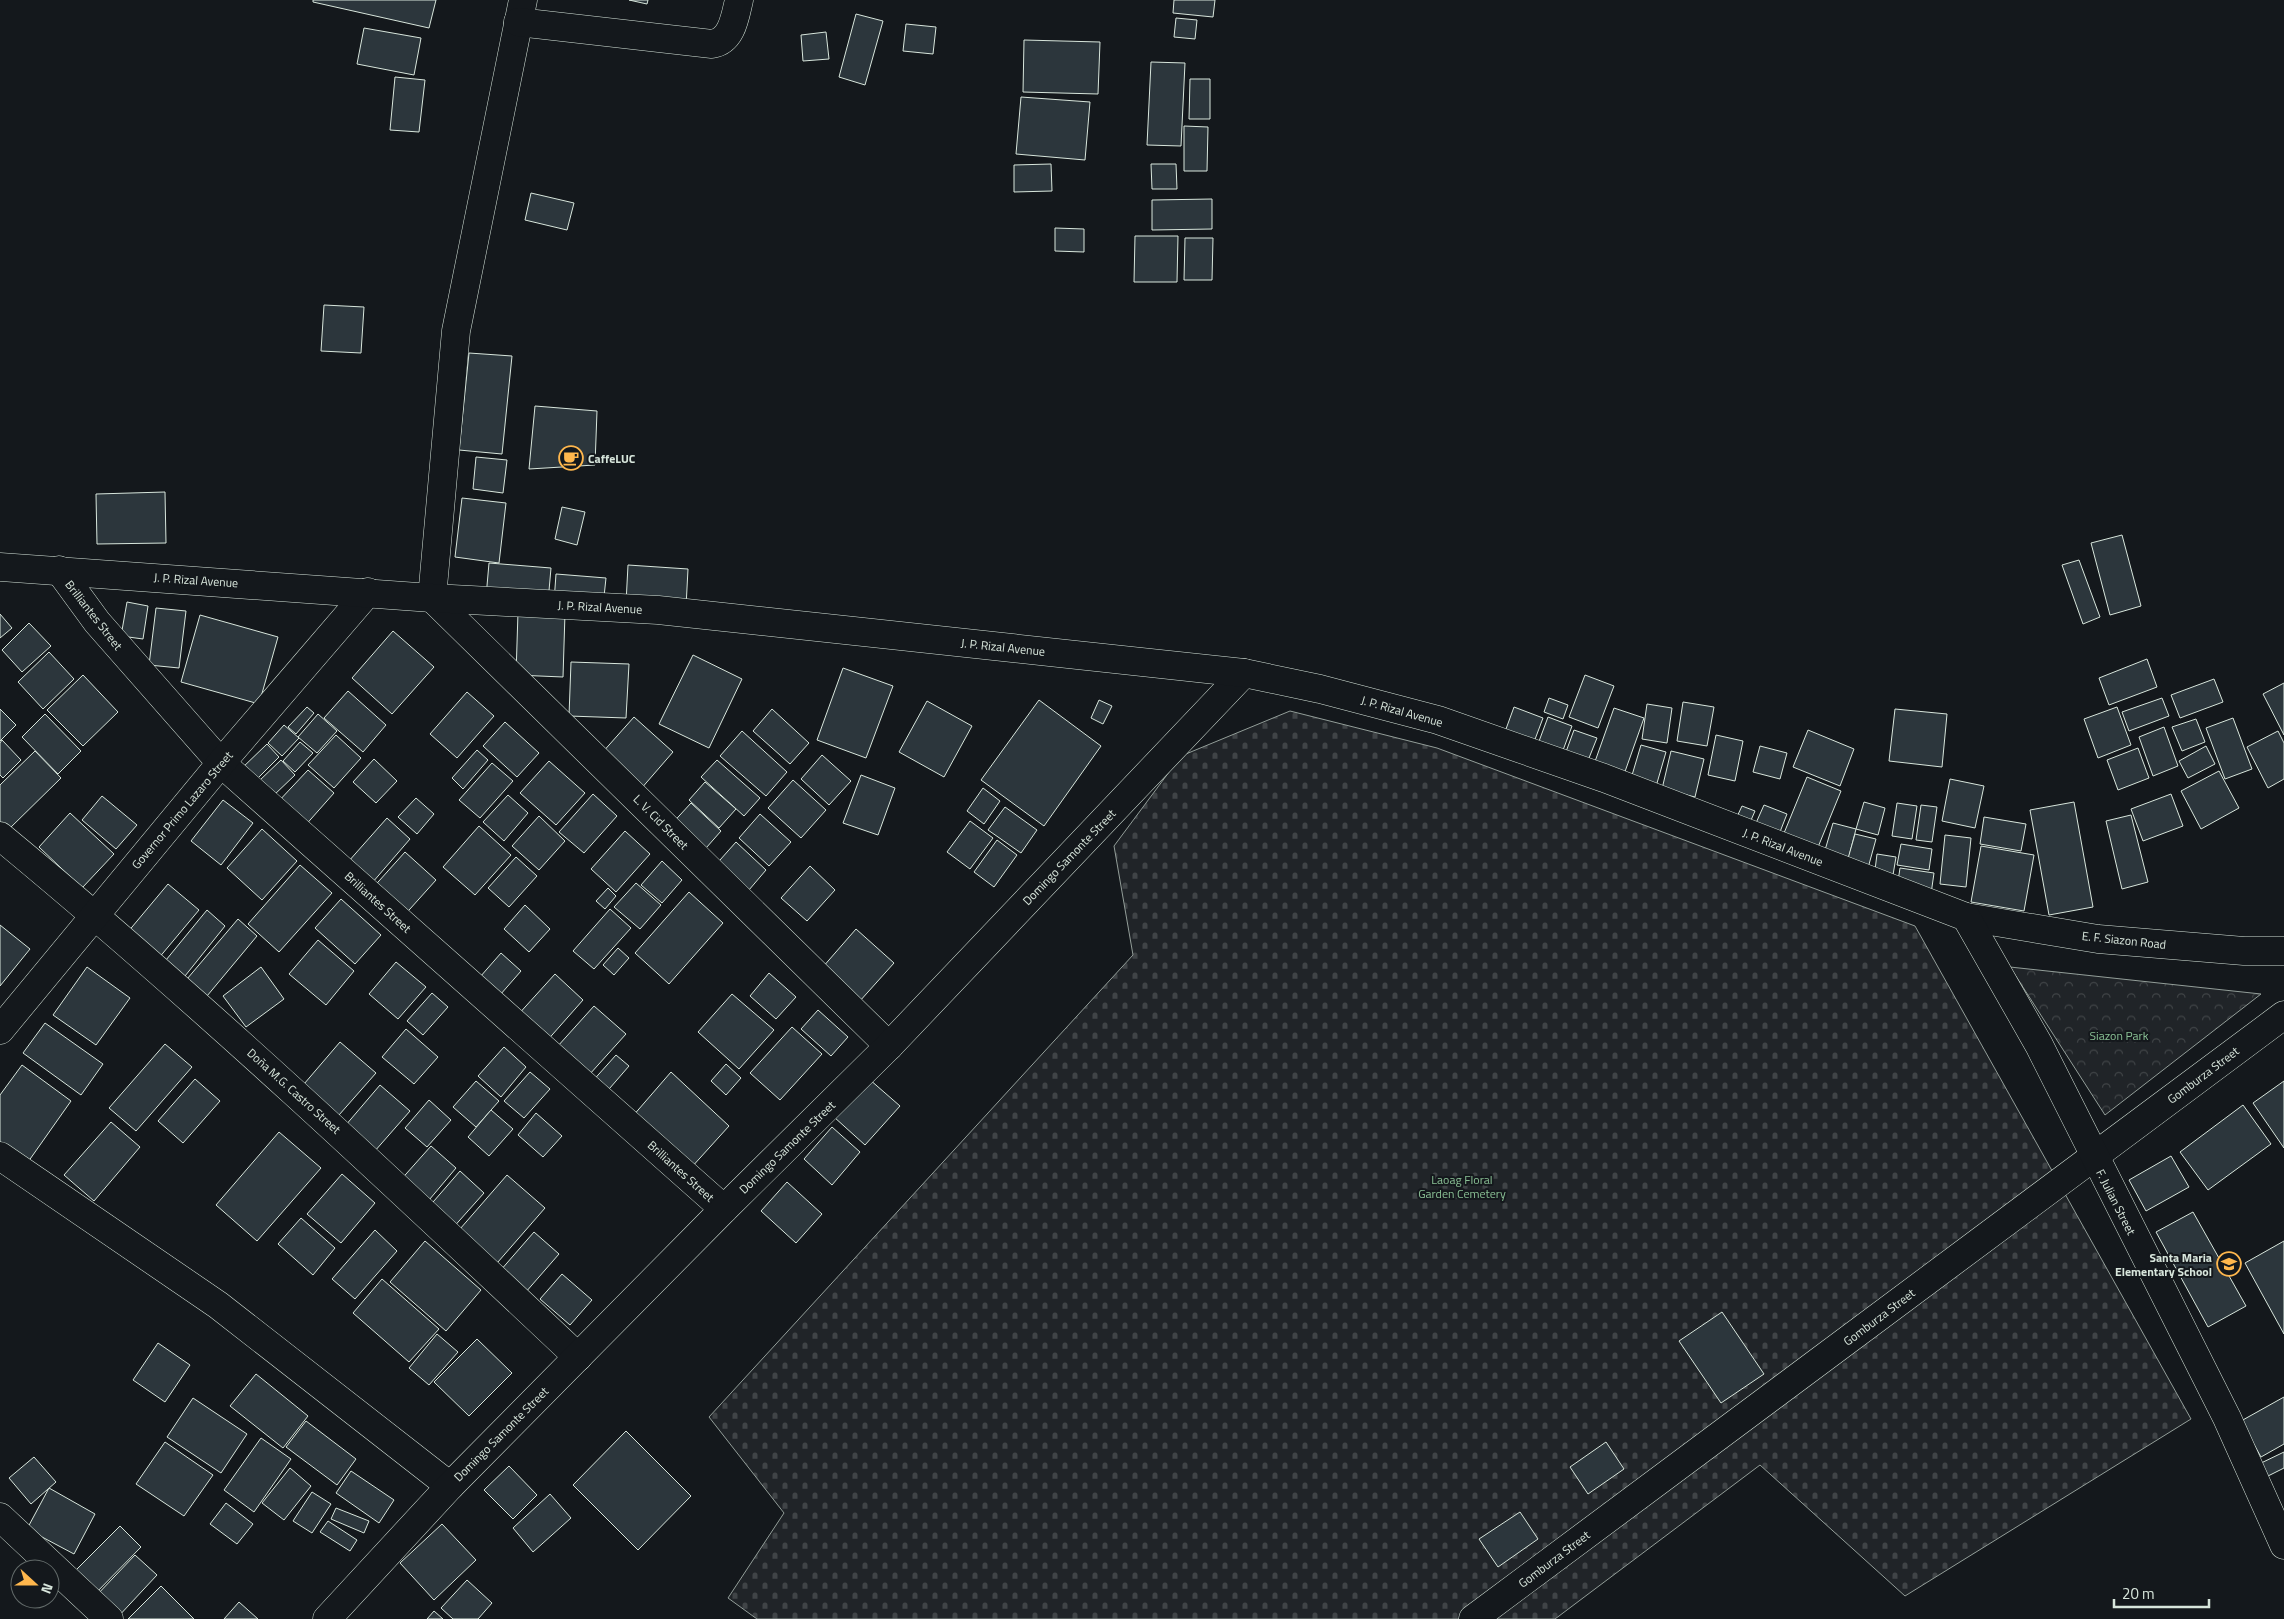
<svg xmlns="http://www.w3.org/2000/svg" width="2284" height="1619" viewBox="0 0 2284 1619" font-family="'Titillium Web',sans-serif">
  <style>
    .forest { fill: url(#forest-crowns); stroke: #939e99 }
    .cemetery { fill: url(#cemetery-stones); stroke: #939e99 }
    .building { fill: #2c363c; stroke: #d8e6dc }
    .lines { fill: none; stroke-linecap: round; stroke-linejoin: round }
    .minor-casing { stroke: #d8e6dc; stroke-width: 29 }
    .major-casing { stroke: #d8e6dc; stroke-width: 29 }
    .minor { stroke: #14181c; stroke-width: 28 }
    .major { stroke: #14181c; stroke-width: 28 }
    .labels { text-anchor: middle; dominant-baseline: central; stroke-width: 4; stroke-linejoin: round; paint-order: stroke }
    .poi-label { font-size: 12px; font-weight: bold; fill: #d8e6dc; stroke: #14181c; text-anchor: start }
    .street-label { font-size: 12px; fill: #d8e6dc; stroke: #14181c }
    .park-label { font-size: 12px; fill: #8ac095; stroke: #14181c }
  </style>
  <defs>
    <pattern id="forest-crowns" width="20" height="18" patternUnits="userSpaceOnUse" patternTransform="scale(1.25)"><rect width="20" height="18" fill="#202428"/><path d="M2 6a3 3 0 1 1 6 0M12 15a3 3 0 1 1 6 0" fill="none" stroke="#404447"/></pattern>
    <pattern id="cemetery-stones" width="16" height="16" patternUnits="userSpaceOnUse" patternTransform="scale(1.25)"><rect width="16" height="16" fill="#202428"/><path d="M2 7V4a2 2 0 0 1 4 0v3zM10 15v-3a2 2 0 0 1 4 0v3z" fill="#404447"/></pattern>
  </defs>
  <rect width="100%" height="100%" fill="#14181c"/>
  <!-- forest -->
  <path class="forest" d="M2010,967l251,27 -156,121z"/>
  <!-- cemetery -->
  <path class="cemetery" d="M1290,711l147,37 478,178 276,493 -286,177 -145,-131 -205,154h-798l-29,-21 56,-85 -75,-96 424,-462 -19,-109 67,-90z"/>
  <!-- building -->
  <g class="building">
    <path d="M313,0h123l-7,28 -116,-26z"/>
    <path d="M629,0h19l-1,4z"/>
    <path d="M1174,0h41l-2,17 -40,-4z"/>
    <path d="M856,14l27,7 -18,64 -26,-8z"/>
    <path d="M1176,18l21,2 -2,19 -21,-2z"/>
    <path d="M906,24l30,3 -3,27 -30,-3z"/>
    <path d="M364,28l57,10 -7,37 -57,-11z"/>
    <path d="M826,32l3,27 -26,2 -2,-26z"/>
    <path d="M1024,40l76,2 -2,52 -75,-2z"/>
    <path d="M1151,62l34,1 -4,83 -34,-1z"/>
    <path d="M395,77l30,3 -6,52 -29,-2z"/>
    <path d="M1190,79h20v40h-21z"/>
    <path d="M1021,97l69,5 -5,58 -69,-6z"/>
    <path d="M1184,126l24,1 -1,44h-23z"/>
    <path d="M1051,164l1,27 -38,1v-27z"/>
    <path d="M1151,164h25l1,25h-25z"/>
    <path d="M531,193l43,10 -7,27 -42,-10z"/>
    <path d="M1212,199v30l-60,1v-30z"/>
    <path d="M1055,228l29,1v23l-29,-1z"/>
    <path d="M1135,236h43l-1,46h-43z"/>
    <path d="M1185,238h28l-1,42h-28z"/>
    <path d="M324,305l40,2 -3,46 -40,-2z"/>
    <path d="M469,353l43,3 -10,98 -43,-4z"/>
    <path d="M535,406l62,5 -2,54 -66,4z"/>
    <path d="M476,457l31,3 -4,33 -30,-4z"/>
    <path d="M165,492l1,51 -69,1 -1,-50z"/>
    <path d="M462,498l44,5 -7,60 -44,-6z"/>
    <path d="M562,507l23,5 -8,33 -22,-6z"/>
    <path d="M2122,535l19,71 -31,9 -19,-72z"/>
    <path d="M2079,560l21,57 -17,7 -21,-59z"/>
    <path d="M489,563l62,5 -3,34 -62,-5z"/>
    <path d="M628,565l60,4 -2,38 -60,-4z"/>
    <path d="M556,574l50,4 -3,28 -49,-4z"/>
    <path d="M127,602l21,4 -5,33 -22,-3z"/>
    <path d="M156,608l30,3 -7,57 -30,-3z"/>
    <path d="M518,612l47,1 -2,64 -47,-2z"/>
    <path d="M0,614l12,14 -12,10z"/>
    <path d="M200,615l78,22 -19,67 -78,-22z"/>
    <path d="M29,623l22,23 -29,26 -20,-22z"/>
    <path d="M393,631l41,36 -42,47 -40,-36z"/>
    <path d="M49,652l25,27 -31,30 -25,-27z"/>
    <path d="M693,655l49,24 -33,69 -50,-24z"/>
    <path d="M2147,659l10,28 -48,18 -10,-27z"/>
    <path d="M571,662l58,2 -3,54 -57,-2z"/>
    <path d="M843,668l50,18 -27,72 -49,-18z"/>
    <path d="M83,675l35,37 -35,34 -36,-36z"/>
    <path d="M1585,675l29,11 -16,42 -29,-11z"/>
    <path d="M2214,679l9,23 -43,16 -9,-23z"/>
    <path d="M2284,683v52l-21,-41z"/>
    <path d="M348,691l38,34 -23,27 -39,-34z"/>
    <path d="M467,692l27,24 -37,42 -27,-24z"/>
    <path d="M1549,698l19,7 -5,14 -19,-7z"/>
    <path d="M2162,698l7,18 -40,15 -7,-19z"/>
    <path d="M1039,700l62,46 -57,80 -63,-46z"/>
    <path d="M1099,700l13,6 -9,18 -12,-6z"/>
    <path d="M927,701l45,25 -28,51 -45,-25z"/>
    <path d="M1683,702l31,5 -7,39 -30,-5z"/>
    <path d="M1647,704l25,4 -5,35 -25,-4z"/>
    <path d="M307,707l7,6 -18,21 -8,-7z"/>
    <path d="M1514,707l29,11 -12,32 -29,-10z"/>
    <path d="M2117,707l14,38 -33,13 -14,-39z"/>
    <path d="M1614,708l30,10 -22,62 -30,-10z"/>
    <path d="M0,709l16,16 -16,16z"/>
    <path d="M772,709l37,34 -19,21 -37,-33z"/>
    <path d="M1895,709l52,5 -5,53 -53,-6z"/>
    <path d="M45,714l36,37 -23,23 -36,-37z"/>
    <path d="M318,714l19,17 -20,22 -19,-16z"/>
    <path d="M634,717l39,35 -33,38 -39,-36z"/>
    <path d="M1548,717l24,9 -13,35 -24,-9z"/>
    <path d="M2233,718l19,51 -27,10 -19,-51z"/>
    <path d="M2196,719l9,23 -23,9 -10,-24z"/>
    <path d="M505,722l34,31 -22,24 -34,-31z"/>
    <path d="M284,725l15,13 -17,18 -14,-13z"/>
    <path d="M2164,727l14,39 -25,10 -14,-39z"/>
    <path d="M1574,730l23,8 -12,30 -22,-8z"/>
    <path d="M1808,730l46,19 -14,37 -47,-19z"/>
    <path d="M742,731l45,41 -21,24 -46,-40z"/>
    <path d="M2278,731l6,12v36l-16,9 -21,-41z"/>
    <path d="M336,735l25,23 -27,30 -26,-23z"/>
    <path d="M1716,735l27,6 -8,40 -27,-6z"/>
    <path d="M2,740l19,20 -18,18 -3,-3v-32z"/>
    <path d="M300,742l13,11 -18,19 -12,-11z"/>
    <path d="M267,744l12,13 -26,26 -13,-13z"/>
    <path d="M1641,745l25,7 -11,38 -25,-8z"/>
    <path d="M1760,746l27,7 -7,26 -27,-7z"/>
    <path d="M2206,746l9,18 -27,14 -9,-17z"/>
    <path d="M2138,748l11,30 -31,12 -11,-30z"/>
    <path d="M477,750l11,10 -25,29 -11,-11z"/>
    <path d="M35,751l26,27 -53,52 -8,-8v-37z"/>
    <path d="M1671,751l33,8 -9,38 -33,-8z"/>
    <path d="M822,755l29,26 -22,24 -28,-26z"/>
    <path d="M374,759l23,22 -21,22 -23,-21z"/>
    <path d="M281,760l14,15 -22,21 -14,-15z"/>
    <path d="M717,760l43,38 -16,18 -43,-39z"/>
    <path d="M549,761l36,32 -29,32 -36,-32z"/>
    <path d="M492,763l21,18 -33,37 -21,-18z"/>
    <path d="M308,770l26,23 -31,35 -27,-24z"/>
    <path d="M2219,771l20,37 -38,21 -20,-38z"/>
    <path d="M861,775l34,13 -17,47 -35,-12z"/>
    <path d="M1807,777l34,14 -25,61 -34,-14z"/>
    <path d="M1950,779l34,7 -9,42 -33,-7z"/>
    <path d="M793,780l33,30 -25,28 -33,-30z"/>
    <path d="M705,782l31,27 -17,19 -30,-28z"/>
    <path d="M983,788l17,13 -16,23 -17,-13z"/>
    <path d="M593,794l24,22 -33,37 -25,-21z"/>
    <path d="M2171,794l12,32 -40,15 -12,-32z"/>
    <path d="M508,795l20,18 -24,28 -21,-19z"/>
    <path d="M102,796l35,29 -21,24 -34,-29z"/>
    <path d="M416,798l18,16 -17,20 -19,-17z"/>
    <path d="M223,800l30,23 -32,42 -30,-24z"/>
    <path d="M1864,802l21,6 -7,27 -22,-6z"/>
    <path d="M2074,802l19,105 -44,8 -19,-105z"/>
    <path d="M691,803l30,28 -22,25 -31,-28z"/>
    <path d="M1897,803l20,3 -5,33 -20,-3z"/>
    <path d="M1764,805l23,9 -11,28 -24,-10z"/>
    <path d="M1921,805l16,2 -5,35 -16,-2z"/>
    <path d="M1742,806l13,5 -7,16 -13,-6z"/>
    <path d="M1005,807l32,23 -16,23 -33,-23z"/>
    <path d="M70,813l44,41 -32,34 -43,-41z"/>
    <path d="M760,814l31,28 -22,24 -30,-28z"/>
    <path d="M2131,815l17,67 -26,7 -16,-68z"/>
    <path d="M539,816l26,25 -26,29 -27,-24z"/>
    <path d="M1984,817l42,7 -5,27 -41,-7z"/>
    <path d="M387,818l23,21 -38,44 -24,-21z"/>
    <path d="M970,821l23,17 -23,31 -23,-17z"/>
    <path d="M1833,823l23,6 -9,35 -24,-7z"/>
    <path d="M479,826l32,29 -36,40 -32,-28z"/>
    <path d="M262,829l35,32 -35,39 -35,-32z"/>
    <path d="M625,831l25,23 -34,38 -25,-23z"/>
    <path d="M1855,834l21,5 -8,29 -21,-6z"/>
    <path d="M1945,835l26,3 -5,49 -26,-3z"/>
    <path d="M997,840l20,15 -23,32 -20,-15z"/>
    <path d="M736,842l30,28 -23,27 -31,-28z"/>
    <path d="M1901,844l31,5 -3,21 -32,-5z"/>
    <path d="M1981,846l53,9 -10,56 -53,-9z"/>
    <path d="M405,852l31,28 -35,39 -31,-28z"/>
    <path d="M1877,854l19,3 -4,24 -18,-3z"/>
    <path d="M516,857l21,19 -28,31 -21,-19z"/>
    <path d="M662,861l20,19 -20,23 -21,-18z"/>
    <path d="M300,865l32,28 -53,59 -31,-28z"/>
    <path d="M810,866l25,24 -28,31 -26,-23z"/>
    <path d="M1900,868l34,5 -3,21 -34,-6z"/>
    <path d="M636,883l25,22 -21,24 -26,-22z"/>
    <path d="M168,884l31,26 -41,49 -31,-26z"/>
    <path d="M608,888l8,8 -11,13 -9,-8z"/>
    <path d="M689,892l34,31 -54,61 -34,-31z"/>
    <path d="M341,899l40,36 -26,29 -40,-36z"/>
    <path d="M525,905l25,24 -21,23 -25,-23z"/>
    <path d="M610,909l21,19 -37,41 -21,-18z"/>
    <path d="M207,910l18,16 -40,50 -19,-16z"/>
    <path d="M238,919l19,17 -50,60 -20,-17z"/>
    <path d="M0,925l30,24 -30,37z"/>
    <path d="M856,929l38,34 -35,39 -37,-34z"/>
    <path d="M318,940l36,31 -28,34 -37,-31z"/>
    <path d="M618,948l11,10 -15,17 -11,-10z"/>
    <path d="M501,953l20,18 -21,24 -20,-18z"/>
    <path d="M396,962l30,25 -28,32 -29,-25z"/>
    <path d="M87,967l43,31 -34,47 -43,-30z"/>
    <path d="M261,967l23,32 -38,28 -23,-31z"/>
    <path d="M769,973l27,24 -20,22 -26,-23z"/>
    <path d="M555,974l28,26 -38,43 -29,-26z"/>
    <path d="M432,993l16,14 -25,28 -16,-14z"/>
    <path d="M732,994l42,36 -35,39 -41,-37z"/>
    <path d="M594,1006l32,28 -37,41 -32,-28z"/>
    <path d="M818,1010l30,27 -17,19 -30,-27z"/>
    <path d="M45,1023l58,41 -22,31 -58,-42z"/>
    <path d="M792,1027l30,27 -42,46 -30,-27z"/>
    <path d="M406,1029l32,28 -24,27 -32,-27z"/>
    <path d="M340,1042l36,31 -37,42 -35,-31z"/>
    <path d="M165,1044l27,23 -56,64 -27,-23z"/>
    <path d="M504,1047l22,20 -25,30 -23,-21z"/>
    <path d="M616,1055l13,11 -26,30 -13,-12z"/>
    <path d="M726,1064l15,14 -15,17 -15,-14z"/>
    <path d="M22,1065l49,36 -43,61 -28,-20v-47z"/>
    <path d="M530,1072l20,17 -26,29 -20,-17z"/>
    <path d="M671,1072l58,54 -39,43 -58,-52z"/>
    <path d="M195,1079l25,22 -37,42 -25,-22z"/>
    <path d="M869,1079l31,27 -35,39 -31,-28z"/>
    <path d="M476,1081l23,20 -23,26 -23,-20z"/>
    <path d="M2284,1081v67l-31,-45z"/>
    <path d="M380,1085l30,26 -36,41 -29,-26z"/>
    <path d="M429,1100l22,20 -24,27 -22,-19z"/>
    <path d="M2243,1105l28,39 -63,46 -28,-38z"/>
    <path d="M491,1110l22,19 -24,27 -21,-19z"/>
    <path d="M536,1113l26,23 -19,21 -25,-22z"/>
    <path d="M111,1122l29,25 -46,54 -30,-26z"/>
    <path d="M832,1127l28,25 -28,33 -28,-26z"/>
    <path d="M279,1132l42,36 -64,73 -41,-36z"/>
    <path d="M431,1146l25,22 -32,38 -26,-23z"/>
    <path d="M2171,1156l18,31 -43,24 -17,-31z"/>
    <path d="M460,1171l24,22 -33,37 -24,-21z"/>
    <path d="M342,1174l33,29 -34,40 -34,-29z"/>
    <path d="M507,1175l38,33 -54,62 -38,-33z"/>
    <path d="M787,1182l35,32 -26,29 -35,-32z"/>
    <path d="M2193,1212l53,94 -38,21 -52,-95z"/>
    <path d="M301,1218l34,30 -22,27 -35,-31z"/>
    <path d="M375,1230l22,21 -42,48 -23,-20z"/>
    <path d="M534,1232l25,22 -34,39 -25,-22z"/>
    <path d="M425,1241l56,49 -35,41 -56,-49z"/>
    <path d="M2284,1241v93l-39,-71z"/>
    <path d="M562,1274l30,26 -22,25 -30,-26z"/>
    <path d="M382,1279l57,50 -30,33 -56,-49z"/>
    <path d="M1722,1312l42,62 -43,29 -42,-62z"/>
    <path d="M437,1334l21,18 -29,33 -20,-17z"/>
    <path d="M477,1339l35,34 -43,43 -35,-34z"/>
    <path d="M158,1343l32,22 -25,37 -32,-22z"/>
    <path d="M256,1374l52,42 -25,32 -53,-42z"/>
    <path d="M2284,1397v47l-23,13 -20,-36z"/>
    <path d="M193,1398l54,36 -26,39 -54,-36z"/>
    <path d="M306,1421l50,38 -19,26 -51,-38z"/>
    <path d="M626,1431l65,65 -53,54 -65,-65z"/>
    <path d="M261,1438l30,21 -37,53 -30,-22z"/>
    <path d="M165,1442l48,33 -29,41 -48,-32z"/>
    <path d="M1606,1442l18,27 -36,25 -18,-27z"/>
    <path d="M2284,1452v16l-20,10 -7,-13z"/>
    <path d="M34,1457l22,25 -25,22 -22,-26z"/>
    <path d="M509,1466l28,29 -24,24 -29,-29z"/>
    <path d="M290,1468l21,18 -27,34 -22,-17z"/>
    <path d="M351,1471l43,29 -15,23 -43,-30z"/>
    <path d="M49,1488l46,26 -21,40 -47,-25z"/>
    <path d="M312,1492l19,12 -19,29 -19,-12z"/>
    <path d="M550,1494l21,24 -38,34 -20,-24z"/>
    <path d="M226,1503l27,21 -16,20 -27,-20z"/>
    <path d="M336,1508l33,13 -5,12 -33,-14z"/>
    <path d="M1520,1512l18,27 -40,28 -19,-28z"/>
    <path d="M328,1521l29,19 -7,11 -30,-19z"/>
    <path d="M442,1524l34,36 -42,40 -34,-37z"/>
    <path d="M120,1526l21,21 -51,52 -22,-21z"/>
    <path d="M135,1555l22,20 -41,44 -22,-21z"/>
    <path d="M467,1580l25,23 -14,16h-25l-12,-11z"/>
    <path d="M161,1586l33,33h-66z"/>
    <path d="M30,1599h16l-5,7z"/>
    <path d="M239,1602l19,17h-34z"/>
    <path d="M434,1611l9,8h-16z"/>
  </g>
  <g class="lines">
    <!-- minor casing -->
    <g class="minor-casing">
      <g id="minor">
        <path d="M523,0l-67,331 -24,267 457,448"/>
        <path d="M518,22l194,22c20,-3 23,-27 27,-44"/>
        <path d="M59,570l38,52 124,141 503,446"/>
        <path d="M0,836c200,165 389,343 578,521"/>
        <path d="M1966,917l132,22 146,12h40"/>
        <path d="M0,1030l221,-267 147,-171"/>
        <path d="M0,1156l218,149 232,181"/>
        <path d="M0,1517l109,102"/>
        <path d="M327,1619l123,-133 274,-277 165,-163 355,-373"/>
        <path d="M1473,1619l811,-604"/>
      </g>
    </g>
    <!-- major casing -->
    <g class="major-casing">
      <path id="major" d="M0,567l432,31 226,12 586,63 76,16 118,31 166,58 362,139 73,128 188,373 57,127"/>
    </g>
    <!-- minor -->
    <use href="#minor" class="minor"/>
    <!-- major -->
    <use href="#major" class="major"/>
  </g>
  <!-- icons -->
  <defs>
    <g id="cafe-ring" transform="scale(1.25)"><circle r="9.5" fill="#14181c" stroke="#ffb74d" stroke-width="1.5"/><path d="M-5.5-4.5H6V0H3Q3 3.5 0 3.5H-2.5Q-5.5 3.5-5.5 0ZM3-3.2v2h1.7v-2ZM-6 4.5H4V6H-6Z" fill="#ffb74d"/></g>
    <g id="school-ring" transform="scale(1.25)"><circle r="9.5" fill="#14181c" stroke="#ffb74d" stroke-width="1.5"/><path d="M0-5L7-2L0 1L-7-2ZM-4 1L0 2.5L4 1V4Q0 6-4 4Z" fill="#ffb74d"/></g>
  </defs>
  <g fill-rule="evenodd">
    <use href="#cafe-ring" x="571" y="458"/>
    <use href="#school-ring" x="2229" y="1264"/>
  </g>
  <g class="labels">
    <!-- poi labels -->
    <g class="poi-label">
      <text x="588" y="458">CaffeLUC</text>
      <text x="2212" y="1257" text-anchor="end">Santa Maria<tspan x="2212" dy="14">Elementary School</tspan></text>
    </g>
    <!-- street labels -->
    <g class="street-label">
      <text transform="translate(196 580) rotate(4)">J. P. Rizal Avenue</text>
      <text transform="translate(600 607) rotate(3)">J. P. Rizal Avenue</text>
      <text transform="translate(94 615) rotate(52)">Brilliantes Street</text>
      <text transform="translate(1003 647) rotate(6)">J. P. Rizal Avenue</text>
      <text transform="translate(1402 711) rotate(16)">J. P. Rizal Avenue</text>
      <text transform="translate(182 810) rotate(-50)">Governor Primo Lazaro Street</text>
      <text transform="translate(661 822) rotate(45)">L. V. Cid Street</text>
      <text transform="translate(1783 847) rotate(21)">J. P. Rizal Avenue</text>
      <text transform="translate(1069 857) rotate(-46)">Domingo Samonte Street</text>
      <text transform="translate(378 902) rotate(42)">Brilliantes Street</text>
      <text transform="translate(2124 940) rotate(6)">E. F. Siazon Road</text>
      <text transform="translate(2203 1075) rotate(-37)">Gomburza Street</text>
      <text transform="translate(294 1091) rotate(42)">Doña M.G. Castro Street</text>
      <text transform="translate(787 1147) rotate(-44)">Domingo Samonte Street</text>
      <text transform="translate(681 1171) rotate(42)">Brilliantes Street</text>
      <text transform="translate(2116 1202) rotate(63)">F. Julian Street</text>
      <text transform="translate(1879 1317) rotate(-37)">Gomburza Street</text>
      <text transform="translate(501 1434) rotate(-45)">Domingo Samonte Street</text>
      <text transform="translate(1554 1559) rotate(-37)">Gomburza Street</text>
    </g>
    <!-- park labels -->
    <g class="park-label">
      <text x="2119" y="1035">Siazon Park</text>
      <text x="1462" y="1179">Laoag Floral<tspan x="1462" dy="14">Garden Cemetery</tspan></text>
    </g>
  </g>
  <!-- north arrow -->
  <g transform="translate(35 1584) rotate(111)"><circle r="24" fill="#14181c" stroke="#626a69"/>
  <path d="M0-4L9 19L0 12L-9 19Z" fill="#ffb74d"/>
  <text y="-8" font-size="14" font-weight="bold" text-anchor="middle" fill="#d8e6dc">N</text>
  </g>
  <!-- scale -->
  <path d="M2114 1599v8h95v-8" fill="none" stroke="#d8e6dc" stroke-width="2.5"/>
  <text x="2122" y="1599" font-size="15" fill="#d8e6dc" stroke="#14181c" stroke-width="4" paint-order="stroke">20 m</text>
</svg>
